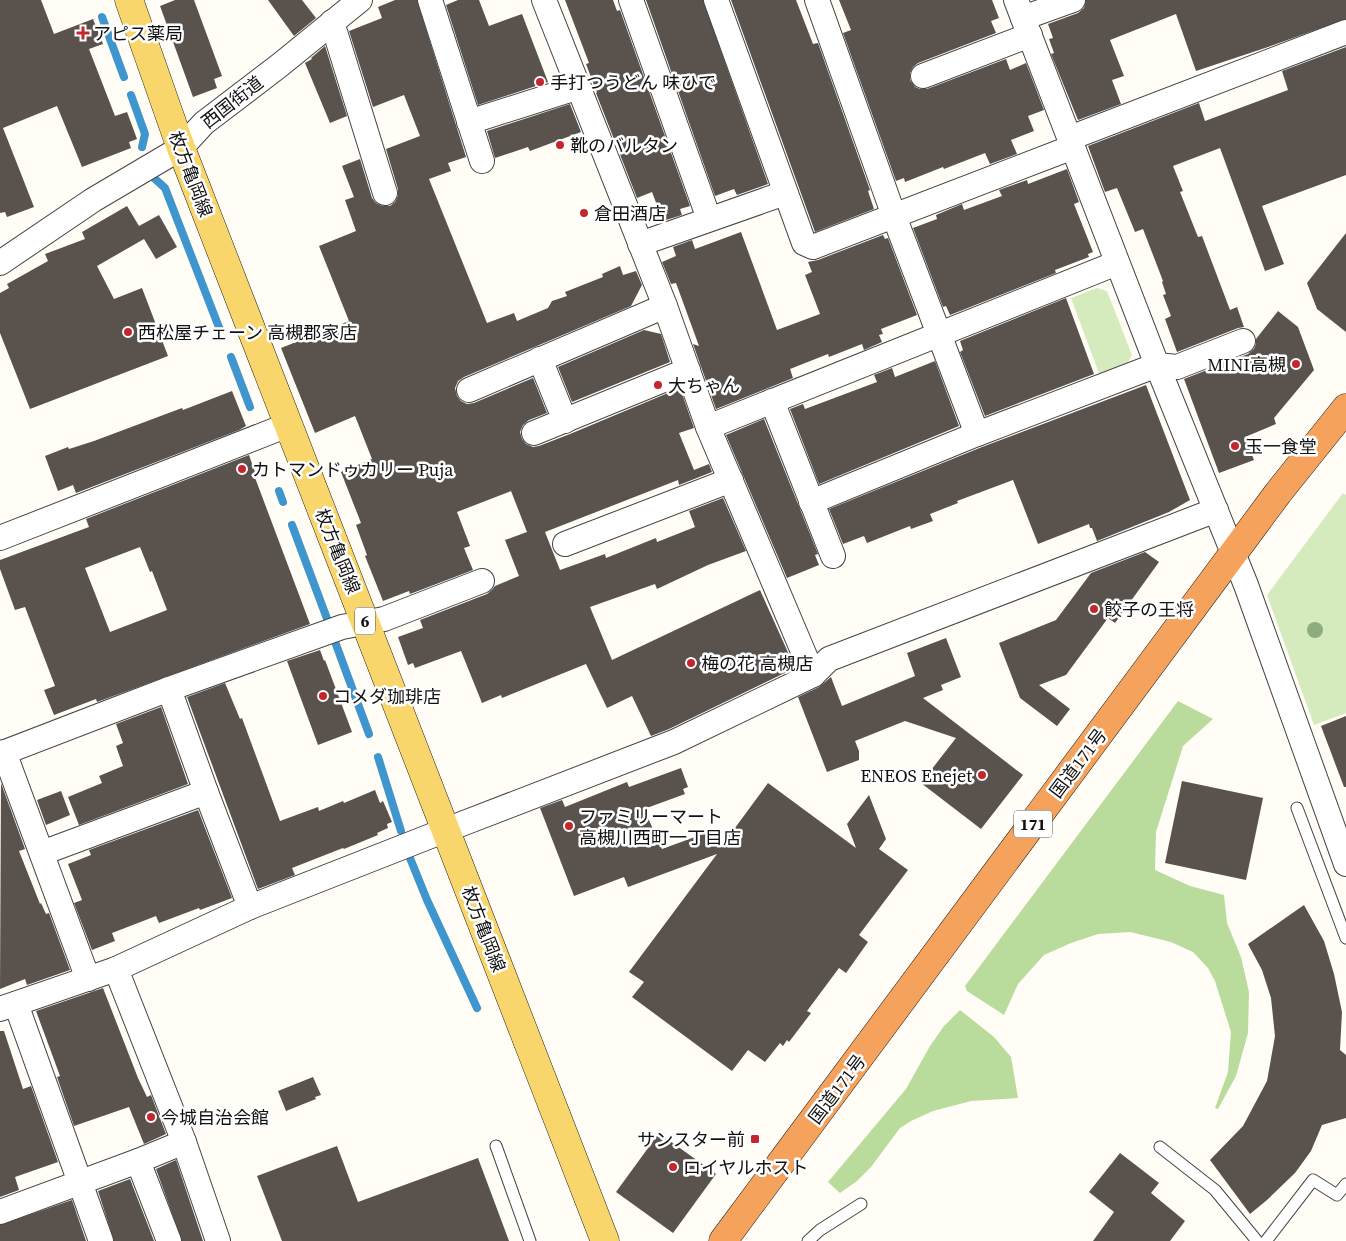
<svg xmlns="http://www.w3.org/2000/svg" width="1346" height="1241" viewBox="0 0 1346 1241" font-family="'Source Serif 4','Noto Sans JP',serif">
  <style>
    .green { fill: #d5ebbd }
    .forest { fill: #b9dc9c }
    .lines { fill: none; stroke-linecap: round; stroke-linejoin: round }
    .stream { stroke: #3f96cf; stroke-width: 8 }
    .building { fill: #5a524d; fill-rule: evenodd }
    .lane-casing { stroke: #444; stroke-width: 13 }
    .street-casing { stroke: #444; stroke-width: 26 }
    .primary-casing { stroke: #222; stroke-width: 29 }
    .highway-casing { stroke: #222; stroke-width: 29 }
    .lane { stroke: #fff; stroke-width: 11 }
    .street { stroke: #fff; stroke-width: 24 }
    .primary { stroke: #f9d66b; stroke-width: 28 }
    .highway { stroke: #f5a25d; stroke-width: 28 }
    .tree { fill: #8dad7f }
    .poi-dot { fill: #c4262e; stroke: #fff; stroke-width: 2 }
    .labels { text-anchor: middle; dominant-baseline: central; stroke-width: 5; stroke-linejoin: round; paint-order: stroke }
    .shield { fill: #fff; stroke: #585858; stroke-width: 1 }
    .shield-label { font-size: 16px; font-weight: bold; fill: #111 }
    .poi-label { font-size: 18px; fill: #111; stroke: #fff; text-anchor: start }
    .street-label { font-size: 18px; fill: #111; stroke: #fff }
  </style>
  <rect width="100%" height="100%" fill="#fffdf5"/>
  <!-- green -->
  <g class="green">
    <path d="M1097,288l10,3 25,64 -6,11 -26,10 -29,-78z"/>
    <path d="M1343,493l3,2v218l-32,12 -47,-130z"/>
  </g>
  <!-- forest -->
  <g class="forest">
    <path d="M1178,701l35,18 -30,27 -27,86 -1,38 35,16 34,9 3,28 14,34 8,35 -1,41 -12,43 -18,33 -3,-1 13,-36 3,-40 -16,-51 -7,-13 -15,-16 -22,-10 -41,-10 -32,2 -27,9 -27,12 -26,29 -14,31 -37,-24 -2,-5z"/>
    <path d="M960,1010l34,27 17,20 7,41 -47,3 -38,10 -22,10 -11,7 -29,39 -14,14 -17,12 -12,-11 78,-93 24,-43 14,-20z"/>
  </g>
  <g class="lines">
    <!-- stream -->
    <g class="stream">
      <path d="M102,17l22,60"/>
      <path d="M131,95l14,39 -3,13"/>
      <path d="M154,178l11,10 55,142"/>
      <path d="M231,357l19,50"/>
      <path d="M279,491l4,11"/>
      <path d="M292,525l37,99"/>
      <path d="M334,639l35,95"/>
      <path d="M378,757l23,74"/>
      <path d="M410,858l17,42 50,108"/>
    </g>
  </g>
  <!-- building -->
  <g class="building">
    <path d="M0,0h41l13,34 39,-15 10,25 -14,5 26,67 12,-4 10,27 -8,3 2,6 -49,19 -25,-61 -54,22 31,79 -27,10 -2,-5 -5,1z"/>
    <path d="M175,0h19l28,76 -8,3 3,9 -24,9 -33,-91z"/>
    <path d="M268,0h34l14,18 -22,18z"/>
    <path d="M395,0h22l49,157 -18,6 3,8 -22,8 58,144 27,-10 3,8 31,-13 4,-7 15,-5 -2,-4 38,-15 -1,-3 18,-8 3,9 13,-4 6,14 -11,21 -167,71 -6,4 -3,7 2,8 4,5 6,3 7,-1 59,-25 14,35 -18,7 -6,5 -3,7 2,7 4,5 7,3 6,-1 31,-12 110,-46 14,40 -15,5 15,37 15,-6 3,8 -33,13 -1,-5 -133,52 15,38 45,-16 1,4 50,-20 1,4 38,-15 -6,-16 34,-13 23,53 -38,14 -51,24 -2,-5 -65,23 22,53 148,-70 35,78 -126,61 -18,7 -19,-40 -25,12 -21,-44 -84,34 -1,-3 -19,8 -21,-52 -46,17 -2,-5 -5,2 -10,-28 25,-9 -3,-8 67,-26 5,-4 3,-4 24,-10 -14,-36 22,-8 -16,-41 -54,21 13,34 -6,2 9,22 -63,24 -1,-3 -26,10 -18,-45 2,-1 -11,-30 5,-2 -20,-51 31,-13 -17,-43 -40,17 -34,-85 68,-27 -30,-75 37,-15 -11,-31 9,-3 -12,-31 18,-7 12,39 4,5 6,3h8l5,-4 3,-6v-7l-12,-40 34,-13 -16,-41 -31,12 -24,-76 33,-13 -4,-11z"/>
    <path d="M458,0h21l10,26 33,-12 26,68 -70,23 -32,-100z"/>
    <path d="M565,0h48l4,11 3,-1 70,196 -10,3 2,6 -19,6 -11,-29 -15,6 -41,-105h1l-11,-29 3,-1z"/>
    <path d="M646,0h57l65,184 -31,11 -3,-6 -19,7z"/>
    <path d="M731,0h65l17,44 5,-1 52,147 -2,1 6,18 -59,23z"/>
    <path d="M839,0h153l7,18 -8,3 5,12 -78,30 -5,4 -3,6v7l5,7 5,2h7l79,-30 4,11 16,-7 18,47 -16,6 6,15 -23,9 6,14 -27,10 -5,-11 -41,16 -1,-2 -38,15 -1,-4 -8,3 -53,-148 8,-3z"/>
    <path d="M1086,0h260v19l-78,28 -72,24 -20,-57 -66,26 14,36 -12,4 9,24 -43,16 -27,-66 3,-1 -5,-14 4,-1 -5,-14 30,-11 6,-5z"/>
    <path d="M325,46l22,70 -17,7 -25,-60 7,-4 -1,-1z"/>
    <path d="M1346,47v128l-84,31 22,58 -19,7 -45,-123 -47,18 10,25 -3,1 18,45 4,-1 28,74 7,-3 7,20 -6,1 -61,24 -12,-33 6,-3 -8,-21 3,-1 -4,-12 1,-1 -20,-52 -8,3 -18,-44 -12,4 -17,-46 111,-43 6,18 83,-31 -6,-19z"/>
    <path d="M570,104l11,28 -51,19 -2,-4 -33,11 -8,-27z"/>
    <path d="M1067,169l12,33 -5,2 19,48 -5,2 1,3 -34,13 1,3 -106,42 -4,-9 -3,1 -30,-79 24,-9 -1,-4 26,-11 2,6 38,-14 -3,-6 28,-10 1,4z"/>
    <path d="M127,206l12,20 20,-11 18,32 -21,12 -12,-20 -47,27 17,33 28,-11 26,68 -138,53 -30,-76v-40l9,-5 -2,-4 41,-23 -3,-7 40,-15 -3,-7z"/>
    <path d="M741,232l36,98 43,-16 -15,-39 7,-3 -4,-10 10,-2 65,-25 2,4 3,-1 29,77 -36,14 2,5 -4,1 3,7 -18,8 -2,-6 -33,13 -1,-3 -38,15 3,9 -77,31 -23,-65 6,2 -23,-63 -5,1 -9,-22 14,-6 -3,-9 19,-7 3,9z"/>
    <path d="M1346,233v99l-29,-23 -10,-26z"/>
    <path d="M1066,298l28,76 -109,42 -25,-64 3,-2 -3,-9z"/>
    <path d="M1278,311l20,16 16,43 -40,48 2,6 -31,13 9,23 -35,13 -35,-94 64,-25 6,-5 2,-5v-5z"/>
    <path d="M644,330l17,4 9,28 -98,40 -14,-35z"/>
    <path d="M935,361l24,65 -140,58 -29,-75 13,-5 2,5 72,-27 -3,-7 18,-7 3,9z"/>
    <path d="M1146,385l44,115 -21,12 -72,29 -5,-13h-2l-1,-4 -51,20 -25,-64 -56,21 1,2 -28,11 3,7 -22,8 -1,-3 -43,17 -3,-7 -21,8 -14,-35 153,-62z"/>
    <path d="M232,391l14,35 -7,4 -163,63 -3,-8 -15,6 -13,-35 23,-9 1,2 25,-8 88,-33 1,2z"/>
    <path d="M764,419l54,135 -3,1 4,10 -32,13 -61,-143z"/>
    <path d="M249,455l7,20h-2l56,149 -213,78 -1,-3 -42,16 -10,-25 11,-4 -30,-79 -10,3 -15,-41v-9l89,-33 -3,-8zM140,547l10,25 2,-1 15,39 -57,22 -25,-64z"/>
    <path d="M1145,552l14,10 -44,61 -7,-5 -42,57 -27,10 31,24 -13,17 -37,-28 -21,-55 57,-23 35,-47z"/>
    <path d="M946,638l15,39 -20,8 2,5 -20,8 100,77 -42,54 -60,-46 35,-45 -51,-17 -50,20 4,10v9l-32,12 -29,-75 21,-10 12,-10 11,29 73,-30 -8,-23z"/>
    <path d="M320,650l4,11 1,-1 27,72 -34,13 -31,-84z"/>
    <path d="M225,683l15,36 2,-1 38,103 38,-14 1,4 24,-10 1,2 31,-13 5,13 3,-2 9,21 -5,2 1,4 -11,5 1,2 -34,14 -1,-1 -51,20 3,7 -37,14 -71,-192z"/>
    <path d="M161,707l27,77 -109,41 -11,-28 34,-14 -3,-7 24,-10 -7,-20 7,-3 -7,-19z"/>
    <path d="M1346,716v71h-2l-23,-61z"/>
    <path d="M681,768l7,19 -5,2 2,5 -41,15 18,40 52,-19 7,17 47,-64 88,65 -9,-24 22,-29 17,44 -7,10 29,21 -49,65 9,7 -22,31 -7,-5 -32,43 4,2 -22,29 -2,-2 -4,6 -3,-3 -15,19 -17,-12 -16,21 -100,-74 12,-15 -15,-10 88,-118 -89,33 -4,-10 -50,19 -34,-88 22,-8 3,7 62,-25 2,5z"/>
    <path d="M1182,781l81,17 -17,82 -81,-17z"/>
    <path d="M1,783l24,66 -6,2 21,53 1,-1 5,11 3,-1 21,57 -43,15 -2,-6 -25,10z"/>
    <path d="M61,791l9,24 -24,10 -9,-25z"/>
    <path d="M198,810l34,88 -32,12 -1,-2 -40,15 -3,-7 -44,17 3,8 -23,9 -18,-47 8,-3 -14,-36 23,-9 -2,-5z"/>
    <path d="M1304,905l20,36 10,33 8,38 -2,38 6,5v63l-24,7 -11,26 -16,22 -28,27 -17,14 -40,-54 33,-34 24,-45 8,-45 -4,-38 -9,-28 -14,-26z"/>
    <path d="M103,988l35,90 9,19 4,-2 15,39 -22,10 -15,-37 -55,19 -17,-49 3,-1 -24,-65z"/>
    <path d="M0,1031h4l19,58 8,-3 27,76 -43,15 4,13 -19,7z"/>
    <path d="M313,1077l8,18 -6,2 1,2 -30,12 -8,-20z"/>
    <path d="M659,1133l57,41 -43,59 -57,-41z"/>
    <path d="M337,1146l21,56 120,-44 31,83h-227l-25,-65z"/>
    <path d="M1120,1153l39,30 -8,10 34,28 -15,20h-77l21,-29 -25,-20z"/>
    <path d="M176,1160l27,81h-21l-26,-72z"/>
    <path d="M130,1179l24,62h-40l-16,-50z"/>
    <path d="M72,1200l14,41h-86v-16z"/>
  </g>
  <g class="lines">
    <!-- lane casing -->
    <g class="lane-casing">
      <g id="lane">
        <path d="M1297,808l49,130"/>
        <path d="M496,1146l34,95"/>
        <path d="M1160,1147l55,43 42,51"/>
        <path d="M808,1241l12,-11 41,-26"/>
        <path d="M1266,1241l47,-61 24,15 9,-11"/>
      </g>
    </g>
    <!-- street casing -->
    <g class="street-casing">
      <g id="street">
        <path d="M430,0l52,161"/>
        <path d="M544,0l121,306 43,121 105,248"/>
        <path d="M631,0l78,219"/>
        <path d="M716,0l88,243 9,4 260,-100"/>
        <path d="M817,0l77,216 83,218"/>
        <path d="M1016,0l141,365 89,220 100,279"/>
        <path d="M1023,18l50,-18"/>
        <path d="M332,22l53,171"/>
        <path d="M923,76l107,-41"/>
        <path d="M469,122l110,-35"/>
        <path d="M1070,138l276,-106"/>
        <path d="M640,244l145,-51"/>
        <path d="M0,263l93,-63 88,-52 23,-25 76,-58 80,-65"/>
        <path d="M540,359l25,62"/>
        <path d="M469,390l196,-84"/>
        <path d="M772,401l61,155"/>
        <path d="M708,427l409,-164"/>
        <path d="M534,433l154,-63"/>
        <path d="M811,502l166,-68 180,-69 20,2 66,-26"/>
        <path d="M0,538l288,-113"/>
        <path d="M565,544l166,-64"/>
        <path d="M169,689l37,103 44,115"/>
        <path d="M4,752l84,227"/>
        <path d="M0,754l169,-65 173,-62 42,-8 98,-38"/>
        <path d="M42,853l164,-61"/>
        <path d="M116,969l68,173 34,99"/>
        <path d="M16,1004l85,237"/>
        <path d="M0,1009l116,-40 134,-62 196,-77 228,-88 139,-67 16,-16 387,-149"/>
        <path d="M138,1161l46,-19"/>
        <path d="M0,1212l138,-51 31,80"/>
      </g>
    </g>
    <!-- primary casing -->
    <g class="primary-casing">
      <path id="primary" d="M129,0l52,148 424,1093"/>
    </g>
    <!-- highway casing -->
    <g class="highway-casing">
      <path id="highway" d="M723,1241l555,-748 68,-85"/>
    </g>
    <!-- lane -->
    <use href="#lane" class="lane"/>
    <!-- street -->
    <use href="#street" class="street"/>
    <!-- primary -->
    <use href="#primary" class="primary"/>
    <!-- highway -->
    <use href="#highway" class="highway"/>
  </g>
  <!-- trees -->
  <circle class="tree" cx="1315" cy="630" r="8"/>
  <!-- markers -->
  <g class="poi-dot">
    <path d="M80.5 25.5h5v5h5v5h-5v5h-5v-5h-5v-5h5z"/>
    <circle cx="540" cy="82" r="5"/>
    <circle cx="560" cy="145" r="5"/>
    <circle cx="584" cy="213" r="5"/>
    <circle cx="128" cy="332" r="5"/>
    <circle cx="1296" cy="364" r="5"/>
    <circle cx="658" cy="385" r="5"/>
    <circle cx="1235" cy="446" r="5"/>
    <circle cx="242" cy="469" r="5"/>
    <circle cx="1094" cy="609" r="5"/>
    <circle cx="691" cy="663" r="5"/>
    <circle cx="323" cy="696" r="5"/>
    <circle cx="982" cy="775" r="5"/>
    <circle cx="569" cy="826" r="5"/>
    <circle cx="151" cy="1117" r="5"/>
    <rect x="750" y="1134" width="10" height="10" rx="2.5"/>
    <circle cx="673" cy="1167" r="5"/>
  </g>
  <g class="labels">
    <!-- shield labels -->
    <g class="shield">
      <rect x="355" y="607.5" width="20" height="27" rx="4"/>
      <rect x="1014" y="810.5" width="38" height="27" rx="4"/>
    </g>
    <g class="shield-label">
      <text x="365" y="621">6</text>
      <text x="1033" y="824">171</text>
    </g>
    <!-- poi labels -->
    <g class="poi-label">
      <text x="93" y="33">アピス薬局</text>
      <text x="550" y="82">手打つうどん 味ひで</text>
      <text x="570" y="145">靴のバルタン</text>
      <text x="594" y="213">倉田酒店</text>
      <text x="138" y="332">西松屋チェーン 高槻郡家店</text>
      <text x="1286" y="364" text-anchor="end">MINI高槻</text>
      <text x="668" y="385">大ちゃん</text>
      <text x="1245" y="446">玉一食堂</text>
      <text x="252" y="469">カトマンドゥカリー Puja</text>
      <text x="1104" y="609">餃子の王将</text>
      <text x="701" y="663">梅の花 高槻店</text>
      <text x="333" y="696">コメダ珈琲店</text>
      <text x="972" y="775" text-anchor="end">ENEOS Enejet</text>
      <text x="579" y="816">ファミリーマート<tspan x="579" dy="21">高槻川西町一丁目店</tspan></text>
      <text x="161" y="1117">今城自治会館</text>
      <text x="745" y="1139" text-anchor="end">サンスター前</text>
      <text x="683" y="1167">ロイヤルホスト</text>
    </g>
    <!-- street labels -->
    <g class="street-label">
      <text transform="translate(232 102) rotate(-38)">西国街道</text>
      <text transform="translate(191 174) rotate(69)">枚方亀岡線</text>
      <text transform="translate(338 551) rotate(68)">枚方亀岡線</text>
      <text transform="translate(1078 763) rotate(-53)">国道171号</text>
      <text transform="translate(484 929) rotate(69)">枚方亀岡線</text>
      <text transform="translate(837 1089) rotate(-53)">国道171号</text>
    </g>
  </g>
</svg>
